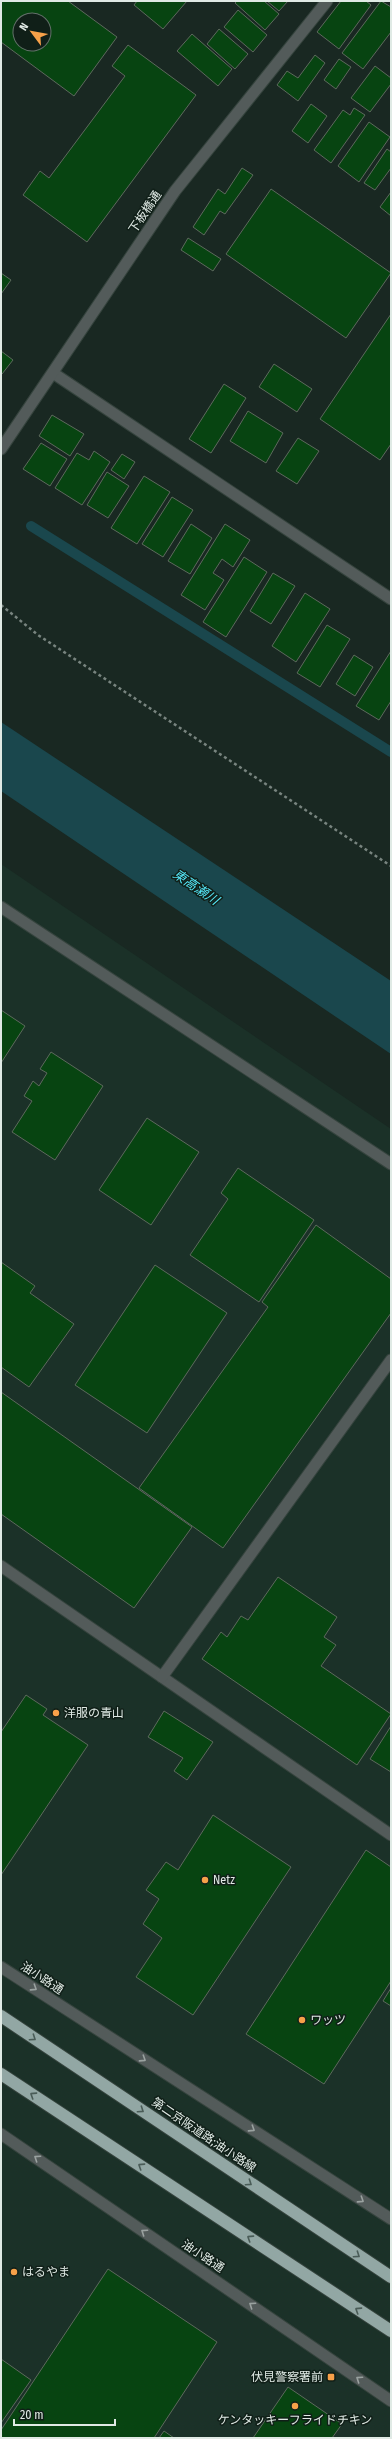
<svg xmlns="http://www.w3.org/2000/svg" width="392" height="2439" viewBox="0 0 392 2439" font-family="'Fira Sans Condensed','Noto Sans JP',sans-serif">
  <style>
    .built { fill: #1b3128 }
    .water { fill: #1a474d }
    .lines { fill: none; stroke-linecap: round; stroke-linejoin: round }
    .stream { stroke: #1a474d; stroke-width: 10 }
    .building { fill: #074411; stroke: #5d695d; fill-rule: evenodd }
    .minor-casing { stroke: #35433d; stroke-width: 13 }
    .tertiary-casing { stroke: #35433d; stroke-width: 13 }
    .motorway-casing { stroke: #35433d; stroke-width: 14 }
    .path { stroke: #78847f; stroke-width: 2.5; stroke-dasharray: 3 3; stroke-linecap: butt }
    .minor { stroke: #535b5a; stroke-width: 11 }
    .tertiary { stroke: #535b5a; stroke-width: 11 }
    .motorway { stroke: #92a7a4; stroke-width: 12 }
    .oneway { stroke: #9aa2a0 }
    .oneway2 { stroke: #4a5c57 }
    .poi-dot { fill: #f7a149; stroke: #101f18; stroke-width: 1.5 }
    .labels { text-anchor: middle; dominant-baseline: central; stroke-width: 3; stroke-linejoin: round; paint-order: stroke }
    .street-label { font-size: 12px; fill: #e0eae5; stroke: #101f18 }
    .poi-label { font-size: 12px; fill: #e0eae5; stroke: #101f18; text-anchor: start }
    .water-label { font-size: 13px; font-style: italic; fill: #53e5f6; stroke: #101f18 }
  </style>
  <rect width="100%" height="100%" fill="#192822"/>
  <!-- built -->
  <path class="built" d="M1,864l390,265v1309h-390z"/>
  <!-- water -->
  <path class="water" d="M1,722l390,259v73l-390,-263z"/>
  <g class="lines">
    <!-- stream -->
    <path class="stream" d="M31,526l360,226"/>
  </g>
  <!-- building -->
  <g class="building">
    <path d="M1,1h67l49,36 -43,59 -73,-54zM20,20h24v24h-24z"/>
    <path d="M137,1h50l-24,28 -29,-24z"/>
    <path d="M237,1h27l15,13 -14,16 -30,-27z"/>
    <path d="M267,1h21l-9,10z"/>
    <path d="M341,1h25l5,4 -32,44 -22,-17z"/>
    <path d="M381,1l10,6v25l-28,37 -21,-16z"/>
    <path d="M238,10l29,25 -14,17 -29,-25z"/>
    <path d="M219,29l29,25 -13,15 -28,-25z"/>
    <path d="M192,34l40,35 -14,17 -41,-35z"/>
    <path d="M128,45l68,50 -109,147 -64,-47 17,-24 9,7 76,-102 -13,-10z"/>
    <path d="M315,55l10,8 -27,38 -21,-16 10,-14 11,7z"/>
    <path d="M339,59l12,8 -15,22 -12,-9z"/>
    <path d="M375,66l16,12v6l-21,28 -19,-14z"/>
    <path d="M311,104l16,12 -19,27 -16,-12z"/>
    <path d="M354,108l11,7 -34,48 -17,-13 29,-40 7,5z"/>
    <path d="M369,122l21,15 -31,45 -21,-16z"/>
    <path d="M387,149l4,3v16l-16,22 -11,-7z"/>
    <path d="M242,168l11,7 -28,39 -5,-3 -16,24 -11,-8 25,-38 7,5z"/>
    <path d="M271,189l120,84 -45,65 -120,-84z"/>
    <path d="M391,192v24l-11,-9z"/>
    <path d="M188,238l33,21 -8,12 -32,-21z"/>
    <path d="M1,273l10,7 -10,14z"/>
    <path d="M391,314v130l-11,16 -60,-41z"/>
    <path d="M1,351l12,9 -11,14 -1,-1z"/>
    <path d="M274,364l38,25 -15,23 -38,-25z"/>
    <path d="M224,384l22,14 -35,55 -22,-14z"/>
    <path d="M248,411l35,22 -17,30 -36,-22z"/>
    <path d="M52,415l32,19 -14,22 -31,-20z"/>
    <path d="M298,438l21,13 -22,33 -21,-13z"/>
    <path d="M41,443l26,16 -17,27 -27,-17z"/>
    <path d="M94,451l16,11 -28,43 -27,-17 22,-35 12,7z"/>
    <path d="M122,454l13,8 -11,17 -13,-9z"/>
    <path d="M107,472l22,14 -21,32 -21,-13z"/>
    <path d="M144,476l26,16 -33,52 -26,-16z"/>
    <path d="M172,497l21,13 -30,47 -21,-13z"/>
    <path d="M191,524l21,14 -22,36 -22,-13z"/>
    <path d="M225,524l25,16 -17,27 -11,-8 -9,14 11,7 -19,30 -24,-15z"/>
    <path d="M244,557l23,15 -41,65 -23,-15z"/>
    <path d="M273,573l22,13 -24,38 -21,-13z"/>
    <path d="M305,593l25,16 -34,53 -24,-16z"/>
    <path d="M327,625l23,14 -30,48 -23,-14z"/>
    <path d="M391,651v50l-12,19 -23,-14z"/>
    <path d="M354,655l19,12 -18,29 -19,-12z"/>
    <path d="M1,1010l24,16 -24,37z"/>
    <path d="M51,1052l52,34 -48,74 -43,-28 20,-31 -8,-5 9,-15 6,5 8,-13 -7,-4z"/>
    <path d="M147,1118l52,34 -48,73 -52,-35z"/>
    <path d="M238,1168l76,52 -55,82 -69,-47 38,-56 -7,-6z"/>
    <path d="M316,1225l75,54v34l-168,235 -84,-60 129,-181 -6,-5z"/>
    <path d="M1,1262l34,24 -5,7 44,31 -45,63 -28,-20z"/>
    <path d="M155,1265l72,48 -80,120 -72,-48z"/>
    <path d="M1,1392l191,135 -58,81 -133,-94z"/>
    <path d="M278,1577l59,40 -13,20 12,8 -15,21 70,48 -34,51 -155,-106 19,-27 6,5 14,-21 7,4z"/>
    <path d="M26,1695l21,14 -4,6 45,30 -87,130v-143z"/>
    <path d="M164,1711l49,31 -26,38 -13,-9 9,-13 -35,-21z"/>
    <path d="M391,1726v46l-21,-13z"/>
    <path d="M213,1815l78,52 -98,148 -57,-38 26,-39 -19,-14 16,-25 -13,-9 20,-28 12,8z"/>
    <path d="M366,1850l25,17v114l-67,103 -78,-50z"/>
    <path d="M391,1988v18l-8,-5z"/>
    <path d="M108,2269l109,73 -63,96h-153v-8z"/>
    <path d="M1,2359l30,21 -30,43z"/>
    <path d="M288,2387l54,37 -10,14h-79z"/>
    <path d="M164,2431l10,7h-15z"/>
  </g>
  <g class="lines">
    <!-- minor casing -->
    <g class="minor-casing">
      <g id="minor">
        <path d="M53,373l338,226"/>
        <path d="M1,449l174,-258 152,-190"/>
        <path d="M1,907l390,257"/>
        <path d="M1,1566l390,269"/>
        <path d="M162,1677l229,-317"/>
      </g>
    </g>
    <!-- tertiary casing -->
    <g class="tertiary-casing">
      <g id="tertiary">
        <path d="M1,1967l390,252"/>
        <path d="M1,2134l390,267"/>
      </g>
    </g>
    <!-- motorway casing -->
    <g class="motorway-casing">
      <g id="motorway">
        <path d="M1,2016l390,261"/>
        <path d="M1,2074l390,257"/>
      </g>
    </g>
    <!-- path -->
    <path class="path" d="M1,605l37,30 353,231"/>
    <!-- minor -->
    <use href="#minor" class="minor"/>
    <!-- tertiary -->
    <use href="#tertiary" class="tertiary"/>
    <!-- motorway -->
    <use href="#motorway" class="motorway"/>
  </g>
  <!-- one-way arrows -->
  <defs><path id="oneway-chevron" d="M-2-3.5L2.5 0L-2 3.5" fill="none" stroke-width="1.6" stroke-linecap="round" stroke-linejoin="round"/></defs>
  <g class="oneway">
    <use href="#oneway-chevron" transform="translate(34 1988) rotate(33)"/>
    <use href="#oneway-chevron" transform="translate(143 2059) rotate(33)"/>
    <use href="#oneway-chevron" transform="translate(252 2129) rotate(33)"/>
    <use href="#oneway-chevron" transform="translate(37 2158) rotate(-146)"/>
    <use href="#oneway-chevron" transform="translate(361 2200) rotate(33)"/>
    <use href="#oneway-chevron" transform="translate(144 2232) rotate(-146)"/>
    <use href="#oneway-chevron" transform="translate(252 2305) rotate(-146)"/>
    <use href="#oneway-chevron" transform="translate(359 2379) rotate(-146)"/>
  </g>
  <g class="oneway2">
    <use href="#oneway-chevron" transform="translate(33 2038) rotate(34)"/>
    <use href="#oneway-chevron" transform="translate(33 2095) rotate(-147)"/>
    <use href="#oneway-chevron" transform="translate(141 2110) rotate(34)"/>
    <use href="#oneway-chevron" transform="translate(141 2166) rotate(-147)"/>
    <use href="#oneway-chevron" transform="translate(249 2183) rotate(34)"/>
    <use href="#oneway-chevron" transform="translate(250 2238) rotate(-147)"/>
    <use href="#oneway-chevron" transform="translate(357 2255) rotate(34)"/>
    <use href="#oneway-chevron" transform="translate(358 2310) rotate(-147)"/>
  </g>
  <!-- markers -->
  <g class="poi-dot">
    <circle cx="56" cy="1713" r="4"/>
    <circle cx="205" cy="1880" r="4"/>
    <circle cx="302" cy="2020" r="4"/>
    <circle cx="14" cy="2272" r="4"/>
    <rect x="327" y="2373" width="8" height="8" rx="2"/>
    <circle cx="295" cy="2406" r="4"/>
  </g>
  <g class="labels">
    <!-- street labels -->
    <g class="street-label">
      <text transform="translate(145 212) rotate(-56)">下板橋通</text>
      <text transform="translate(42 1978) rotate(33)">油小路通</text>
      <text transform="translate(204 2135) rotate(34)">第二京阪道路;油小路線</text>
      <text transform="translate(203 2256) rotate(34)">油小路通</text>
    </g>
    <!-- poi labels -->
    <g class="poi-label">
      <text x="64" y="1713">洋服の青山</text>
      <text x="213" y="1880">Netz</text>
      <text x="310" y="2020">ワッツ</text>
      <text x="22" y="2272">はるやま</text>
      <text x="323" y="2377" text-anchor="end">伏見警察署前</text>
      <text x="295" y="2420" text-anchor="middle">ケンタッキーフライドチキン</text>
    </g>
    <!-- water labels -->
    <g class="water-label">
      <text transform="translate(196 887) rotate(34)">東高瀬川</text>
    </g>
  </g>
  <!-- border -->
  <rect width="392" height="2439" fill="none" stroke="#e0eae5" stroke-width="4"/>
  <!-- north arrow -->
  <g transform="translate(32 32) rotate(302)"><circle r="19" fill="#101f18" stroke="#63706a"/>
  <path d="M0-3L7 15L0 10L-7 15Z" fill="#f7a149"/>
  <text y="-6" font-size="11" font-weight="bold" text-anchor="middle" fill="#e0eae5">N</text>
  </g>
  <!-- scale -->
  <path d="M14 2419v6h101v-6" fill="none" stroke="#e0eae5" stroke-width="2"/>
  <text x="20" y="2419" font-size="12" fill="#e0eae5" stroke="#101f18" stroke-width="3" paint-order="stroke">20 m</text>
</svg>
